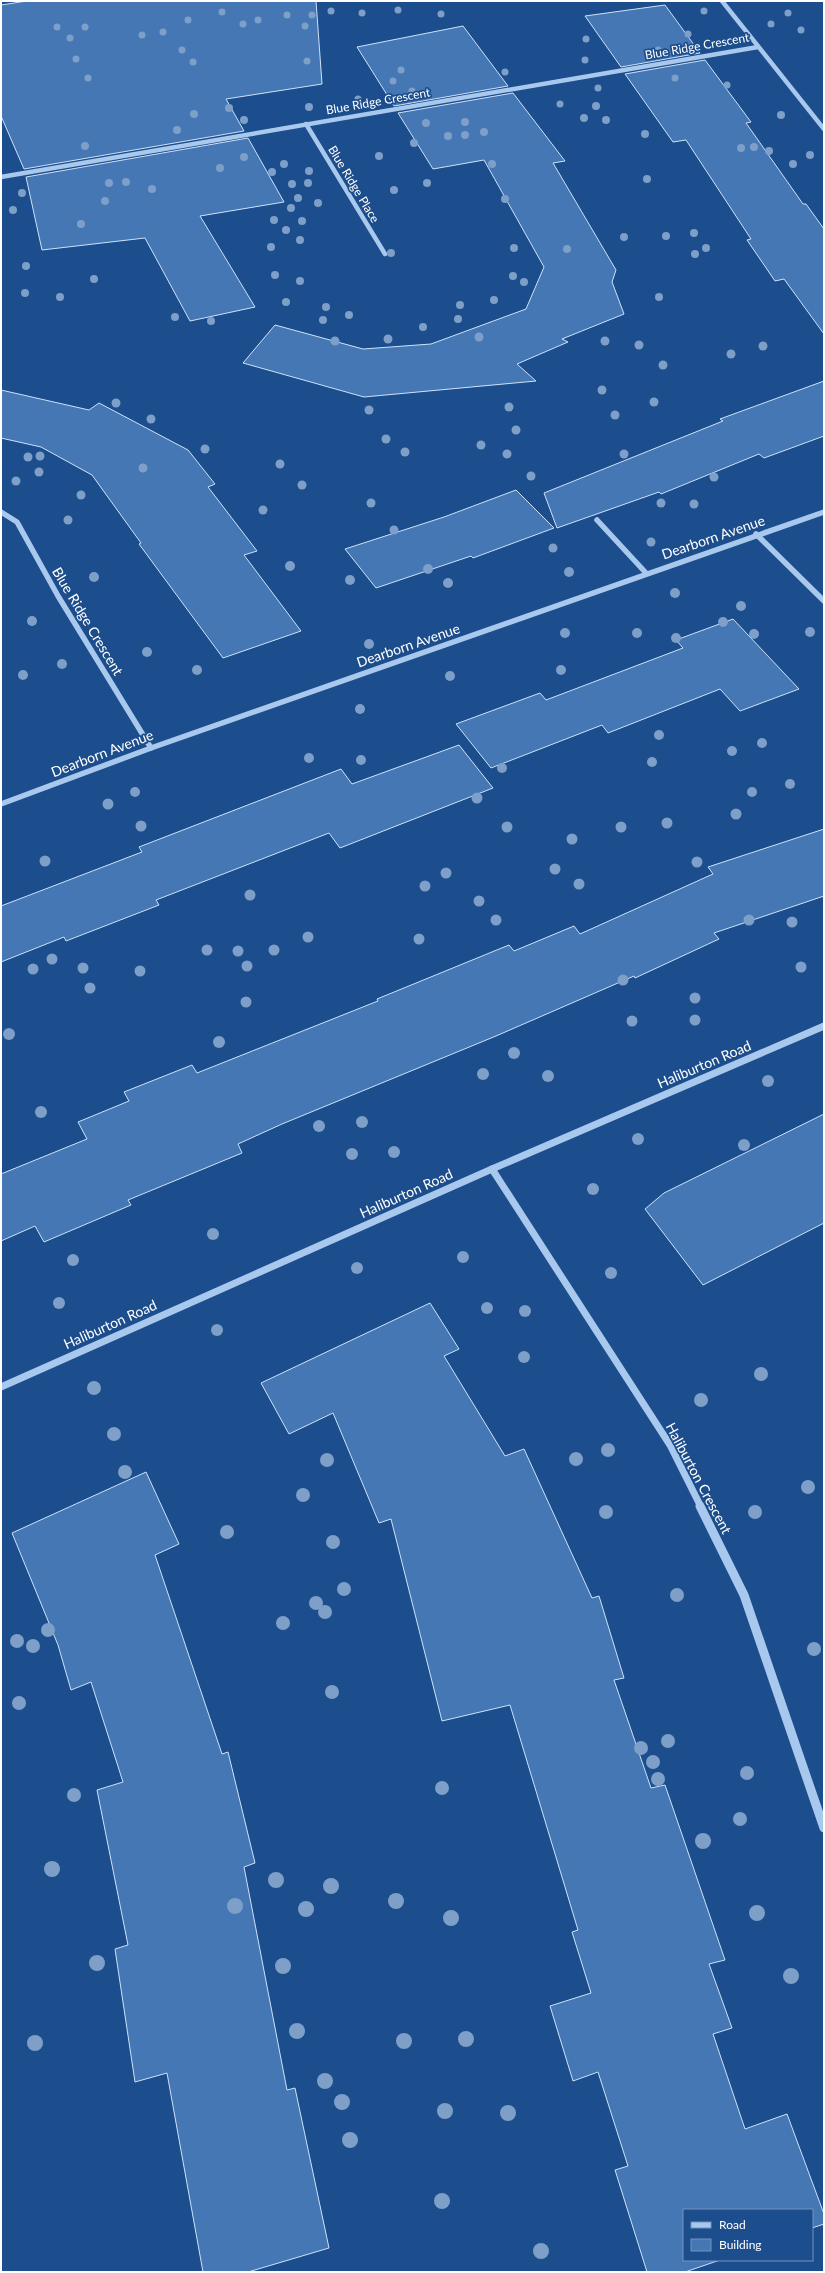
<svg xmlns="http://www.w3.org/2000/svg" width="825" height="2273" viewBox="0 0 825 2273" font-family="Lato,sans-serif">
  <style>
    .building { fill: #4577b4; stroke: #cee2f9 }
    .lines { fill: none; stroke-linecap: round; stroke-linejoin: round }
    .minor-far3 { stroke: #a9c8ed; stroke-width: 4.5 }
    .minor-far2 { stroke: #a9c8ed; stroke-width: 5.5 }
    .minor-far1 { stroke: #a9c8ed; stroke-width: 7 }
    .minor { stroke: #a9c8ed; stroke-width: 9 }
    .tree { fill: #7e9fc8 }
    .labels { text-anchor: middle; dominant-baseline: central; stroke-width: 3.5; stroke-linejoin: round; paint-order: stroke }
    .far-street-label { font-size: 12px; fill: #fff; stroke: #1c4d8c }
    .street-label { font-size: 14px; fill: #fff; stroke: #1c4d8c }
  </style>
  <rect width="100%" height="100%" fill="#1c4d8c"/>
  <!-- building -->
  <g class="building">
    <path d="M27,1h289l6,83 -96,15 18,32 -220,38 -23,-53v-111z"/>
    <path d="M665,5l35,48 -79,14 -36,-51z"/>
    <path d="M463,26l45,60 -114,20 -37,-59z"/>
    <path d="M705,60l46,62 -5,1 57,81h3l18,25v105l-40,-55 -9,2 -28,-41 4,-1 -65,-99 -13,2 -48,-68z"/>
    <path d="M513,93l52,68 -12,2 63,107 -4,12 12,32 -62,25 6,3 -51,22 19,17 -172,16 -121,-34 32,-38 88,24 68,-5 95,-35 18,-42 -60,-107 -51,9 -35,-56z"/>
    <path d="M248,138l36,64 -84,14 55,91 -65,14 -45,-83 -103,12 -16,-73z"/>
    <path d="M824,381v55l-60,22 -5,-4 -98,40 -2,-2 -102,36 -13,-35 179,-72 -3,-2z"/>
    <path d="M1,390l88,20 10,-7 89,47 27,34 -7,3 49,64 -13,4 57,76 -78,27 -84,-114 2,-1 -49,-68 -51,-28 -40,-9z"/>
    <path d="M516,490l38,38 -81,30 -2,-2 -95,32 -31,-39 99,-32z"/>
    <path d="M733,619l66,70 -59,22 -20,-22 -112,44 -6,-8 -111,43 -35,-44 84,-31 6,7 137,-52 -7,-8z"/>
    <path d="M459,745l34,43 -153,60 -11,-15 -173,67 3,5 -93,36 -2,-4 -63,25v-56l141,-54 -3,-5 202,-78 11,15z"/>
    <path d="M824,829v67l-110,37 5,6 -84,39 -1,-2 -138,60 -214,88 -44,20 4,9 -114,47 3,5 -87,37 -9,-16 -34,15v-67l86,-35 -9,-17 51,-21 -5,-9 68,-27 5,8 181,-72 -1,-2 132,-54 5,6 60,-25 6,8 133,-60 -5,-7z"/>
    <path d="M824,1114v109l-121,62 -58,-76 19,-16z"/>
    <path d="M430,1303l29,46 -15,7 61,100 19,-7 68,149 7,-2 25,82 -10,2 37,108 14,-3 60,175 -16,4 23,64 -19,6 32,95 42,-15 37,100v10l-12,4v-18h-128v50h36l-35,12h-38l-32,-102 13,-4 -30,-94 -25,9 -23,-75 41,-13 -19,-61 6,-2 -68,-225 -68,16 -51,-202 -12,4 -46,-110 -44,21 -28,-51z"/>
    <path d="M146,1472l33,72 -24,11 67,199 6,-2 27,111 -11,4 43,223 8,-2 34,160 -81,24h-45l-36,-199 -32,9 -20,-133 13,-4 -31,-155 26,-8 -32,-100 -20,8 -13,-45 -46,-112z"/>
  </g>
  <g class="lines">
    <!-- minor-far3 -->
    <g class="minor-far3">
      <path d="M722,1l102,128"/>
      <path d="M306,124l79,130"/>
      <path d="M1,177l757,-130"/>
    </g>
    <!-- minor-far2 -->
    <g class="minor-far2">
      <path d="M1,512l16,10 41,74 93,152"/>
      <path d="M597,520l49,53"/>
      <path d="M756,534l68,67"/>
      <path d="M1,804l150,-56 673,-236"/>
    </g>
    <!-- minor-far1 -->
    <g class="minor-far1">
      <path d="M492,1169l178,276 31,62"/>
      <path d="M1,1387l491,-218 332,-143"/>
    </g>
    <!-- minor -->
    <path class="minor" d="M700,1506l44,89 80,233"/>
  </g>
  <!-- trees -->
  <g class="tree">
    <circle cx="398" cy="10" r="3.5"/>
    <circle cx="331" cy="11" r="3.5"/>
    <circle cx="704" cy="11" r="3.5"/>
    <circle cx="222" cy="12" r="3.5"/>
    <circle cx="362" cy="13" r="3.5"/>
    <circle cx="788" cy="13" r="3.5"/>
    <circle cx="441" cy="14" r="3.5"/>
    <circle cx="287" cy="15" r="3.5"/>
    <circle cx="312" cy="15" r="3.5"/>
    <circle cx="188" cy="20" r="3.5"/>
    <circle cx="258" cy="20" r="3.5"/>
    <circle cx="243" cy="24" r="3.5"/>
    <circle cx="771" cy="24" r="3.5"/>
    <circle cx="305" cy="26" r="3.5"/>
    <circle cx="57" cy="27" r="3.5"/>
    <circle cx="85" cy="27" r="3.5"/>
    <circle cx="801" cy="30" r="3.5"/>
    <circle cx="163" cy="32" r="3.5"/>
    <circle cx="688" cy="34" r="3.5"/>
    <circle cx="142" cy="35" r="3.5"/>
    <circle cx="70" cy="38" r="3.5"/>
    <circle cx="586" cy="39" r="3.5"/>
    <circle cx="182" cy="50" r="3.5"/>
    <circle cx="658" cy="50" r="3.5"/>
    <circle cx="76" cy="59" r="3.5"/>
    <circle cx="585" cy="60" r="3.5"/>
    <circle cx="307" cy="61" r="3.5"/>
    <circle cx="193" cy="62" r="3.5"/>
    <circle cx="401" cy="70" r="3.5"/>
    <circle cx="505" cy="72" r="3.5"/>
    <circle cx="88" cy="78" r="3.5"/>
    <circle cx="675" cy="78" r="3.5"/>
    <circle cx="393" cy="81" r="3.5"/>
    <circle cx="727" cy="85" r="3.5"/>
    <circle cx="598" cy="88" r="3.5"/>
    <circle cx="412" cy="91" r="3.5"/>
    <circle cx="358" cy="99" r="3.5"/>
    <circle cx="560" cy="104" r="3.5"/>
    <circle cx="596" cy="106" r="4"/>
    <circle cx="309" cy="107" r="4"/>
    <circle cx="229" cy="108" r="4"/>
    <circle cx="194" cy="114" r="4"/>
    <circle cx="781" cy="115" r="4"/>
    <circle cx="584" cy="118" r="4"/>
    <circle cx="244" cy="120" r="4"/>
    <circle cx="606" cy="120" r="4"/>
    <circle cx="465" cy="122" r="4"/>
    <circle cx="426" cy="123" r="4"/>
    <circle cx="177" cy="130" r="4"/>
    <circle cx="484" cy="132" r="4"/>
    <circle cx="645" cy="134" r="4"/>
    <circle cx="465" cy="135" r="4"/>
    <circle cx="448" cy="136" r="4"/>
    <circle cx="414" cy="143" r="4"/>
    <circle cx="85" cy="146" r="4"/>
    <circle cx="754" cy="147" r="4"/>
    <circle cx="741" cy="148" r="4"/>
    <circle cx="769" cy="151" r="4"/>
    <circle cx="810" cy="155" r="4"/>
    <circle cx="379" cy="156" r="4"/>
    <circle cx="244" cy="157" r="4"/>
    <circle cx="284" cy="164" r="4"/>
    <circle cx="492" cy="164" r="4"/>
    <circle cx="793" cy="164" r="4"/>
    <circle cx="220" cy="168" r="4"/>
    <circle cx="309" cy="171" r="4"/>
    <circle cx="272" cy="172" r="4"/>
    <circle cx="647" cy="179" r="4"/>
    <circle cx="126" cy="182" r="4"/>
    <circle cx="109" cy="183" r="4"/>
    <circle cx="308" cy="183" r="4"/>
    <circle cx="427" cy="183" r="4"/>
    <circle cx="292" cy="184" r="4"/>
    <circle cx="152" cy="189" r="4"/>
    <circle cx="394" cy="190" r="4"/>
    <circle cx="22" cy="193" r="4"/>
    <circle cx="298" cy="198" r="4"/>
    <circle cx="505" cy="199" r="4"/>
    <circle cx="105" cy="201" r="4"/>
    <circle cx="318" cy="203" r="4"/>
    <circle cx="291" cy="208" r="4"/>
    <circle cx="13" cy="210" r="4"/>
    <circle cx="274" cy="220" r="4"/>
    <circle cx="302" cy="221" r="4"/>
    <circle cx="81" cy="224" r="4"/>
    <circle cx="286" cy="230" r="4"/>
    <circle cx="694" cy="233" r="4"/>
    <circle cx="666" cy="236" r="4"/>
    <circle cx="624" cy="237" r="4"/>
    <circle cx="300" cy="240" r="4"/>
    <circle cx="271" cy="247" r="4"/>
    <circle cx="514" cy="248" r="4"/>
    <circle cx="706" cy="248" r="4"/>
    <circle cx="567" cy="249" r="4"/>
    <circle cx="391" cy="253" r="4"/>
    <circle cx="695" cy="254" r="4"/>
    <circle cx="26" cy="266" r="4"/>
    <circle cx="275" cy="275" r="4"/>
    <circle cx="513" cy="276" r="4"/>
    <circle cx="94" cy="279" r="4"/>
    <circle cx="300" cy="281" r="4"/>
    <circle cx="524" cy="282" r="4"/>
    <circle cx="25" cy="293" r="4"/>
    <circle cx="60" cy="297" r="4"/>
    <circle cx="659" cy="297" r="4"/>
    <circle cx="494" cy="300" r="4"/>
    <circle cx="286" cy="302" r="4"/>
    <circle cx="460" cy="305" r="4"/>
    <circle cx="326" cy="307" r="4"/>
    <circle cx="349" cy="315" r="4"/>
    <circle cx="175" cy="317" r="4"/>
    <circle cx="458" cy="319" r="4"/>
    <circle cx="323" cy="320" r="4"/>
    <circle cx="211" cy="321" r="4"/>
    <circle cx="423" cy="327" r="4"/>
    <circle cx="479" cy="337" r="4.5"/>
    <circle cx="388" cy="339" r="4.5"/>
    <circle cx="335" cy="341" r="4.5"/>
    <circle cx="605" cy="341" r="4.5"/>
    <circle cx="639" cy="345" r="4.5"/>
    <circle cx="763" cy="346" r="4.5"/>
    <circle cx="731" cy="354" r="4.5"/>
    <circle cx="663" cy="365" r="4.5"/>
    <circle cx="602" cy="390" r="4.5"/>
    <circle cx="654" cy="402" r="4.5"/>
    <circle cx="116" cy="403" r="4.5"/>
    <circle cx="509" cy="407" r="4.5"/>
    <circle cx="369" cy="410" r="4.5"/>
    <circle cx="615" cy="415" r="4.5"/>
    <circle cx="151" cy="419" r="4.5"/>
    <circle cx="516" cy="430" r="4.5"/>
    <circle cx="386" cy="439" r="4.5"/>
    <circle cx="481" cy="445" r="4.5"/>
    <circle cx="205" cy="449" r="4.5"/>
    <circle cx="405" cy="452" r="4.5"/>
    <circle cx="507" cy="454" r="4.5"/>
    <circle cx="624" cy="454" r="4.5"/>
    <circle cx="40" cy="456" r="4.5"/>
    <circle cx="28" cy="457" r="4.5"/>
    <circle cx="280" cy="464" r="4.5"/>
    <circle cx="143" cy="468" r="4.5"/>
    <circle cx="39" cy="472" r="4.5"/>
    <circle cx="531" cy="476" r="4.5"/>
    <circle cx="714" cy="477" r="4.5"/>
    <circle cx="16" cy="481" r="4.5"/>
    <circle cx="302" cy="485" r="4.5"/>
    <circle cx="81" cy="495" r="4.5"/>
    <circle cx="371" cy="503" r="4.5"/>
    <circle cx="661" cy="503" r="4.5"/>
    <circle cx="694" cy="504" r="4.5"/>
    <circle cx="263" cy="510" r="4.5"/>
    <circle cx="68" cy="520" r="4.5"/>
    <circle cx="394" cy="530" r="4.5"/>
    <circle cx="651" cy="542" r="4.5"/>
    <circle cx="553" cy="548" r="4.5"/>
    <circle cx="290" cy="566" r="5"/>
    <circle cx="428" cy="569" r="5"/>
    <circle cx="569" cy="572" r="5"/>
    <circle cx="94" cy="577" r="5"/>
    <circle cx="350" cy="580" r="5"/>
    <circle cx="448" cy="583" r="5"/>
    <circle cx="675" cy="593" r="5"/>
    <circle cx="741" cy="606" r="5"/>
    <circle cx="32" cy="621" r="5"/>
    <circle cx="723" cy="622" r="5"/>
    <circle cx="810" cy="632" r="5"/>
    <circle cx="565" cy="633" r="5"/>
    <circle cx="637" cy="633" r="5"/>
    <circle cx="754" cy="634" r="5"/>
    <circle cx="676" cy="638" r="5"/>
    <circle cx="369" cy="644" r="5"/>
    <circle cx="147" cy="652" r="5"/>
    <circle cx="62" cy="664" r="5"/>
    <circle cx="197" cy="670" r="5"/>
    <circle cx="561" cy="670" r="5"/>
    <circle cx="23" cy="675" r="5"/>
    <circle cx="450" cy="676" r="5"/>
    <circle cx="360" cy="709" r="5"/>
    <circle cx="659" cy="735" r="5"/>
    <circle cx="762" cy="743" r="5"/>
    <circle cx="732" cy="751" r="5"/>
    <circle cx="309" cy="758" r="5"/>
    <circle cx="361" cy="760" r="5"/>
    <circle cx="652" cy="762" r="5"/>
    <circle cx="502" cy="768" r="5"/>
    <circle cx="790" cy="784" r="5"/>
    <circle cx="135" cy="792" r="5"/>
    <circle cx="752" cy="792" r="5"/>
    <circle cx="477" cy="798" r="5.5"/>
    <circle cx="108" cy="804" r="5.5"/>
    <circle cx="736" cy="814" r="5.5"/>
    <circle cx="667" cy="823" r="5.5"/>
    <circle cx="141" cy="826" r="5.5"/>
    <circle cx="507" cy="827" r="5.5"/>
    <circle cx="621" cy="827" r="5.5"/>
    <circle cx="572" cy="839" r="5.5"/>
    <circle cx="45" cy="861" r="5.5"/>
    <circle cx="697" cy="862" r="5.5"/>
    <circle cx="555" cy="869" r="5.5"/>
    <circle cx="446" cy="873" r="5.5"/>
    <circle cx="579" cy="884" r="5.5"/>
    <circle cx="425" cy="886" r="5.5"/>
    <circle cx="250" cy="895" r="5.5"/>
    <circle cx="479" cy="901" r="5.5"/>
    <circle cx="496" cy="920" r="5.5"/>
    <circle cx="749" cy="920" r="5.5"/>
    <circle cx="792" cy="922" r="5.5"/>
    <circle cx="308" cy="937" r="5.5"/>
    <circle cx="419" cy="939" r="5.5"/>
    <circle cx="207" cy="950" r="5.5"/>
    <circle cx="274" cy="950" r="5.5"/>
    <circle cx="238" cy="951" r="5.5"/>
    <circle cx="52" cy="959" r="5.5"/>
    <circle cx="247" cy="966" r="5.5"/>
    <circle cx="801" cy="967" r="5.5"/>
    <circle cx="83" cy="968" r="5.5"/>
    <circle cx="33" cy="969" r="5.5"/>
    <circle cx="140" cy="971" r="5.5"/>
    <circle cx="623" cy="980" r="5.5"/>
    <circle cx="90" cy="988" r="5.5"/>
    <circle cx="695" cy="998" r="5.5"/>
    <circle cx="246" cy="1002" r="5.5"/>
    <circle cx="695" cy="1020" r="5.5"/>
    <circle cx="632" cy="1021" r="5.5"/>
    <circle cx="9" cy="1034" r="6"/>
    <circle cx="219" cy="1042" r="6"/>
    <circle cx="514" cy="1053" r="6"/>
    <circle cx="483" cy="1074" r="6"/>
    <circle cx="548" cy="1076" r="6"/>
    <circle cx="768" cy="1081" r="6"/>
    <circle cx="41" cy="1112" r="6"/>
    <circle cx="362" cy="1122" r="6"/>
    <circle cx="319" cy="1126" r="6"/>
    <circle cx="638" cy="1139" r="6"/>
    <circle cx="744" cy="1145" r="6"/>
    <circle cx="394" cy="1152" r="6"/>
    <circle cx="352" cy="1154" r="6"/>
    <circle cx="593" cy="1189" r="6"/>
    <circle cx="213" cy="1234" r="6"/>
    <circle cx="463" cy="1257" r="6"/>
    <circle cx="73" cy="1260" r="6"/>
    <circle cx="357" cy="1268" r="6"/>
    <circle cx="611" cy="1273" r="6"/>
    <circle cx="59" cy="1303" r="6"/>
    <circle cx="487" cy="1308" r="6"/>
    <circle cx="525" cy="1311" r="6"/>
    <circle cx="217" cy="1330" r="6"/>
    <circle cx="524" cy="1357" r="6"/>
    <circle cx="761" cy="1374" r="7"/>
    <circle cx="94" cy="1388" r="7"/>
    <circle cx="701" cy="1400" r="7"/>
    <circle cx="114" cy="1434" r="7"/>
    <circle cx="608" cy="1450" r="7"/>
    <circle cx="576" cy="1459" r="7"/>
    <circle cx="327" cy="1460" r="7"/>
    <circle cx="125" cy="1472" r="7"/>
    <circle cx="808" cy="1487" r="7"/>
    <circle cx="303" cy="1495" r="7"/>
    <circle cx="606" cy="1512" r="7"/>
    <circle cx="755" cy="1512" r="7"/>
    <circle cx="227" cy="1532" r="7"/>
    <circle cx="333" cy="1542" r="7"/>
    <circle cx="344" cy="1589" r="7"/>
    <circle cx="677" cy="1595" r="7"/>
    <circle cx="316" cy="1603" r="7"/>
    <circle cx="325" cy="1612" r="7"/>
    <circle cx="283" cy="1623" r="7"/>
    <circle cx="48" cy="1630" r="7"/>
    <circle cx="17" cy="1641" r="7"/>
    <circle cx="33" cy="1646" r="7"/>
    <circle cx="814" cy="1649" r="7"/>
    <circle cx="332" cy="1692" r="7"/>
    <circle cx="19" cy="1703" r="7"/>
    <circle cx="668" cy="1741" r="7"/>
    <circle cx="641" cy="1748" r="7"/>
    <circle cx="653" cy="1762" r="7"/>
    <circle cx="747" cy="1773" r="7"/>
    <circle cx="658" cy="1779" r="7"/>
    <circle cx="442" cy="1788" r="7"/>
    <circle cx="74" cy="1795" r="7"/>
    <circle cx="740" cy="1819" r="7"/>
    <circle cx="703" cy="1841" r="8"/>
    <circle cx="52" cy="1869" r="8"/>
    <circle cx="276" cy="1880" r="8"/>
    <circle cx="331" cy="1886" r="8"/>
    <circle cx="396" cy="1901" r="8"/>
    <circle cx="235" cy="1906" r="8"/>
    <circle cx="306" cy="1909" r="8"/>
    <circle cx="757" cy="1913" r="8"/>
    <circle cx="451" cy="1918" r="8"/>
    <circle cx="97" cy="1963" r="8"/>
    <circle cx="283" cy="1966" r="8"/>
    <circle cx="791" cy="1976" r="8"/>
    <circle cx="297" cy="2031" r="8"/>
    <circle cx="466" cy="2039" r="8"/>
    <circle cx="404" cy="2041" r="8"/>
    <circle cx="35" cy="2043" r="8"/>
    <circle cx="325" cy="2081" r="8"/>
    <circle cx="342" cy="2102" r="8"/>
    <circle cx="445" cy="2111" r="8"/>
    <circle cx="508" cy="2113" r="8"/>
    <circle cx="350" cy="2140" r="8"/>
    <circle cx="442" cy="2201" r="8"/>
    <circle cx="541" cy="2251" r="8"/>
  </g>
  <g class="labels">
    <!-- far-street labels -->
    <g class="far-street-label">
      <text transform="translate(697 46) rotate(-10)">Blue Ridge Crescent</text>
      <text transform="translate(378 101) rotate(-10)">Blue Ridge Crescent</text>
      <text transform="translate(354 184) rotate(59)">Blue Ridge Place</text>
    </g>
    <!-- street labels -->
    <g class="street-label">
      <text transform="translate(713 537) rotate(-19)">Dearborn Avenue</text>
      <text transform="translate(88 621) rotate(59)">Blue Ridge Crescent</text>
      <text transform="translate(408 645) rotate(-19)">Dearborn Avenue</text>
      <text transform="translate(102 753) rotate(-21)">Dearborn Avenue</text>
      <text transform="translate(704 1064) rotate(-23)">Haliburton Road</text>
      <text transform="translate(406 1193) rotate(-24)">Haliburton Road</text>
      <text transform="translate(110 1324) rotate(-24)">Haliburton Road</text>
      <text transform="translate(699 1478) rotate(62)">Haliburton Crescent</text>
    </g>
  </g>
  <!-- border -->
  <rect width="825" height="2273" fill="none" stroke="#ffffff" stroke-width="4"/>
  <!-- legend -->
  <rect x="683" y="2209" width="130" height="52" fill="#1c4d8c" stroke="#7794ba"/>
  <rect x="691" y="2222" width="20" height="6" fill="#a9c8ed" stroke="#7794ba"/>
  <text x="719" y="2229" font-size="12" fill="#ffffff">Road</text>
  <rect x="691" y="2239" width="20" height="12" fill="#4577b4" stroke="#7794ba"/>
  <text x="719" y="2249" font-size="12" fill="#ffffff">Building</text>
</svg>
